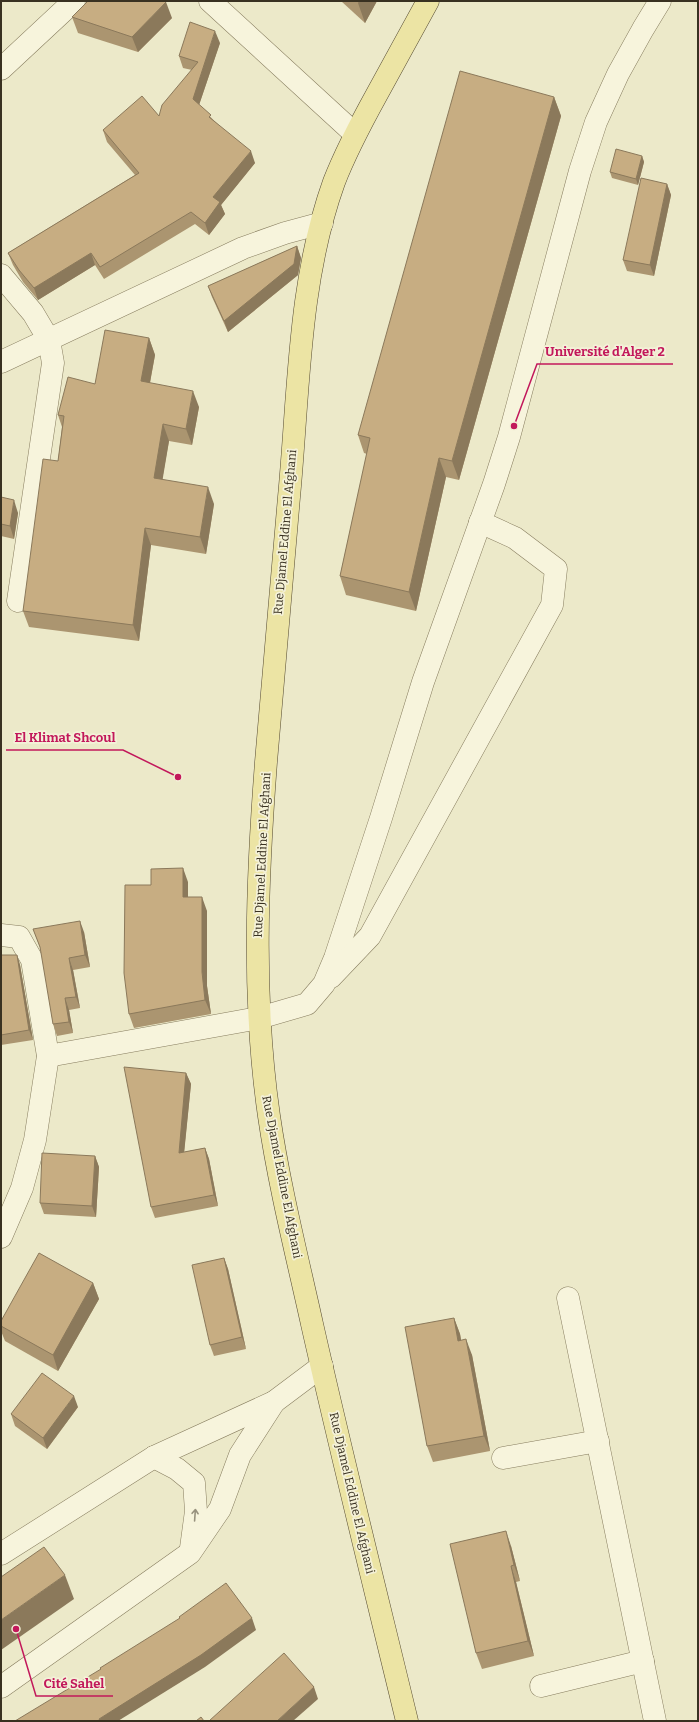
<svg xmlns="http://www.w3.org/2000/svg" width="699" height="1722" viewBox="0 0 699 1722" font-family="Bitter,serif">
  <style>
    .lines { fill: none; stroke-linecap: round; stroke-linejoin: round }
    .minor-casing { stroke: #877d5f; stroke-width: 23 }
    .major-casing { stroke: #554a32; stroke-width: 23 }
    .minor { stroke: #f7f4dc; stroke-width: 22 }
    .major { stroke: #ece4a4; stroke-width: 22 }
    .wall { fill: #ab9570 }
    .shaded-wall { fill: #8b795b }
    .building { fill: #c7ad82; stroke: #8b795b }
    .oneway { stroke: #98927e }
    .labels { text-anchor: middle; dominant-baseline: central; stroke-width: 3.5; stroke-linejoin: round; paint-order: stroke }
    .street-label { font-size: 12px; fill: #393121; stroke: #f4f1d8 }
    .leader { fill: none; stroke: #c2185b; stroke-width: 1.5 }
    .callout-dot { fill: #c2185b; stroke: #f4f1d8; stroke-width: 1.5 }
    .callout-label { font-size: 13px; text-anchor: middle; font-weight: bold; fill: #c2185b; stroke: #f4f1d8; stroke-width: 3.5; stroke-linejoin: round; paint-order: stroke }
  </style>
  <rect width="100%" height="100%" fill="#ece9c9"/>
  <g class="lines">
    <!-- minor casing -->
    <g class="minor-casing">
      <g id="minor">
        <path d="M210,1l145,133"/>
        <path d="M1,69l73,-68"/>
        <path d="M1,275l32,38 16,27 4,23 -35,238"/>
        <path d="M1,362l242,-114 42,-15 37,-10"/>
        <path d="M1,935l18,2 13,23 16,96 211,-38 48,-14 17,-20 11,-26 46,-140 42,-136 71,-198 15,-47 71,-266 16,-49 22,-48 25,-45 17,-28"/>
        <path d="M331,977l39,-41 182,-331 4,-36 -41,-31 -35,-16"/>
        <path d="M1,1237l21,-49 13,-48 13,-84"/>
        <path d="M568,1298l87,423"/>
        <path d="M154,1457l23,12 17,14 2,28 -5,37"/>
        <path d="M503,1458l95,-17"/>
        <path d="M1,1554l153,-97 120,-55 48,-36"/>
        <path d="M541,1686l102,-25"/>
        <path d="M1,1687l189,-134 30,-44 20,-54 34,-53"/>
      </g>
    </g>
    <!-- major casing -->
    <g class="major-casing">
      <path id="major" d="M407,1721c-32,-132 -65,-264 -95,-397 -15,-68 -33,-139 -43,-208 -17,-117 -12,-237 -3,-354 7,-89 15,-177 23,-265 10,-105 9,-215 45,-315 12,-31 27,-59 43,-88 17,-31 34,-62 51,-93"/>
    </g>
    <!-- minor -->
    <use href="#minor" class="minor"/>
    <!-- major -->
    <use href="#major" class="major"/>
  </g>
  <!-- wall -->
  <g class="wall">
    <path d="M341,1h36l-12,22z"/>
    <path d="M72,17l100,1 -34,34 -60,-19z"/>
    <path d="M220,43l-21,62 56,58 -34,42 4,9 -16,21 -14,-11 -91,55 -9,-14 -57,35 -15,-18 -10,-17 -5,-12 127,-78 -28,-33 -4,-12 56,-14 33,-46 -9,-2 -4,-12z"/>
    <path d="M554,97l7,19 -102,364 -13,-3 -30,134 -70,-16 -6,-19 27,-122 -3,-1 -6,-18z"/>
    <path d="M642,156l2,6 -6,23 -26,-7 -2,-6z"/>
    <path d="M667,184l4,11 -17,81 -27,-5 -4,-11z"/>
    <path d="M297,246l4,12 -3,17 -70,57 -16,-35 -4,-11z"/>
    <path d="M149,338l6,17 -5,28 49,24 -7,38 -23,-4 -7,39 52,24 -8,50 -55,-9 -12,96 -110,-14 -6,-16 35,-150 4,-34 -4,-12 37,-31z"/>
    <path d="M1,497l17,16 -4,26 -13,-3z"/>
    <path d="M188,882v15l19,14v75l4,28 -77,14 -5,-14z"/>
    <path d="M33,929l51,3 6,35 -17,3 7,38 -11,2 4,23 -16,3 -4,-12 -12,-74z"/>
    <path d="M1,955h16l3,10 13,75 -32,5z"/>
    <path d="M186,1073l5,11 -7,68 21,-4 4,11 9,47 -63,12 -4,-11z"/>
    <path d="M95,1156l4,11 -3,50 -52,-3 -4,-11z"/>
    <path d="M224,1258l4,11 18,80 -32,7 -4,-11z"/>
    <path d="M93,1283l6,16 -41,72 -53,-30 -4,-10v-10z"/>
    <path d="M454,1318l6,16 1,6 11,15 18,96 -57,11 -6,-16z"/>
    <path d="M78,1407l-31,42 -32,-23 -4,-12z"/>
    <path d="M511,1546l9,35 -4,1 18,74 -52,13 -6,-16z"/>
  </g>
  <!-- shaded-wall -->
  <g class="shaded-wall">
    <path d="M359,1h18l-12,22 -7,-20z"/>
    <path d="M166,2l6,16 -34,34 -6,-15z"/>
    <path d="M215,31l5,12 -23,68 -4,-12z"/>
    <path d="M554,97l7,19 -102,364 -7,-19z"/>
    <path d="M251,151l4,12 -34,42 4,9 -16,21 -4,-12 8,-26z"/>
    <path d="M642,156l2,6 -6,23 -2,-6z"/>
    <path d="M667,184l4,11 -17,81 -4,-11z"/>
    <path d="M297,246l4,12 -3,17 -70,57 -4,-11z"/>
    <path d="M91,253l4,12 -57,35 -4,-12z"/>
    <path d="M149,338l6,17 -8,43 -6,-17z"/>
    <path d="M193,391l6,16 -7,38 -6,-16z"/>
    <path d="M163,424l6,17 -9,54 -6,-17z"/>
    <path d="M439,458l7,19 -30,134 -7,-19z"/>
    <path d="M208,487l6,17 -8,50 -6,-17z"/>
    <path d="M14,500l4,13 -4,26 -4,-13z"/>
    <path d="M145,528l6,17 -12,96 -6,-16z"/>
    <path d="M183,868l5,14v29l-5,-14z"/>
    <path d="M202,897l5,14v75l4,28 -6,-14 -3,-28z"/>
    <path d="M80,921l4,11 6,35 -5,-12z"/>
    <path d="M17,955l3,10 13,75 -4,-10z"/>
    <path d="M69,958l4,12 7,38 -4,-11z"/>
    <path d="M65,998l4,12 4,23 -4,-11z"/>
    <path d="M186,1073l5,11 -8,80 -4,-11z"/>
    <path d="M205,1148l4,11 9,47 -4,-11z"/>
    <path d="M95,1156l4,11 -3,50 -4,-11z"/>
    <path d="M224,1258l4,11 18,80 -4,-12z"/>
    <path d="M93,1283l6,16 -41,72 -5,-16z"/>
    <path d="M454,1318l6,16 4,23 -6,-16z"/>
    <path d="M466,1339l6,16 18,96 -6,-15z"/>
    <path d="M74,1396l4,11 -31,42 -4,-11z"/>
    <path d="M506,1531l5,15 9,35 -6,-16z"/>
    <path d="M511,1566l5,16 18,74 -6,-15z"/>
    <path d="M65,1575l9,24 -73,51v-30z"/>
    <path d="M252,1618l4,12 -51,37 -87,54h-19v-2z"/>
    <path d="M314,1687l4,12 -25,22h-16z"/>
  </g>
  <!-- building -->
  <g class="building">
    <path d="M88,1h77l1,1 -34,35 -60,-20z"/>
    <path d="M190,22l25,9 -22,68 18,16 -2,2 42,34 -38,46 7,5 -15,21 -14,-11 -91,55 -9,-14 -57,35 -15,-18 -11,-17 131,-80 -36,-43 39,-34 17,20 3,-11 36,-43 -19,-6z"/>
    <path d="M460,71l94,26 -102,364 -13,-3 -30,134 -69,-16 30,-138 -12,-3z"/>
    <path d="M616,149l26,7 -6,23 -26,-7z"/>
    <path d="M641,178l26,6 -17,81 -27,-5z"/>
    <path d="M297,246l-3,18 -70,57 -16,-35z"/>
    <path d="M105,330l44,8 -8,43 52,10 -7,38 -23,-5 -9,54 54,9 -8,50 -55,-9 -12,97 -110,-14 20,-152 15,2 6,-45 -6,-1 10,-38 27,7z"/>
    <path d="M1,497l13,3 -4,26 -9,-2z"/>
    <path d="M183,868v29h19v75l3,28 -76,14 -5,-41 1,-88h26v-16z"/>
    <path d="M80,921l5,34 -16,3 7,39 -11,1 4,24 -16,2 -13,-77 -7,-18z"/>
    <path d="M1,955h16l12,75 -28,5z"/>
    <path d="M124,1067l62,6 -7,80 26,-5 9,47 -63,12z"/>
    <path d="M42,1153l53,3 -3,50 -52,-3z"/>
    <path d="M39,1253l54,30 -40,72 -52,-29v-5z"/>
    <path d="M224,1258l18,79 -32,8 -18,-80z"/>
    <path d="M454,1318l4,23 8,-2 18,97 -57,10 -22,-119z"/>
    <path d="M42,1373l32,23 -31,42 -32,-24z"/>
    <path d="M506,1531l8,34 -3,1 17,75 -52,12 -26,-109z"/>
    <path d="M44,1547l21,28 -64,45v-43z"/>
    <path d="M226,1583l26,35 -51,37 -102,64 1,2h-85l86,-52 -1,-1 80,-50 -1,-1z"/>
    <path d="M284,1653l30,34 -37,34h-68z"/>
    <path d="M201,1717l3,4h-8z"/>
  </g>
  <!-- one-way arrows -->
  <defs><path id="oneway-shaft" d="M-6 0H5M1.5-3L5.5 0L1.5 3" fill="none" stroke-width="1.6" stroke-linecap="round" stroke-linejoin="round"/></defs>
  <use class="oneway" href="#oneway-shaft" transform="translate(195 1515) rotate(-86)"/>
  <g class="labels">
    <!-- street labels -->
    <g class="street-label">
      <text transform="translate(285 532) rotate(-85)">Rue Djamel Eddine El Afghani</text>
      <text transform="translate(262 855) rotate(-87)">Rue Djamel Eddine El Afghani</text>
      <text transform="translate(282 1177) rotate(79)">Rue Djamel Eddine El Afghani</text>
      <text transform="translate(352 1493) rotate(77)">Rue Djamel Eddine El Afghani</text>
    </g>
  </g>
  <!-- callouts -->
  <path class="leader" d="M514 426L537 364H673M178 777L123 750H6M16 1629L36 1696H113"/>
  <g class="callout-dot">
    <circle cx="514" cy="426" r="4"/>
    <circle cx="178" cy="777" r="4"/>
    <circle cx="16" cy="1629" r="4"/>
  </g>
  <g class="callout-label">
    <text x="605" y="356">Université d'Alger 2</text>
    <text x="65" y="742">El Klimat Shcoul</text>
    <text x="74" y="1688">Cité Sahel</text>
  </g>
  <!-- border -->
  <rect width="699" height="1722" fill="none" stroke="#393121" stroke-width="4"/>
</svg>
